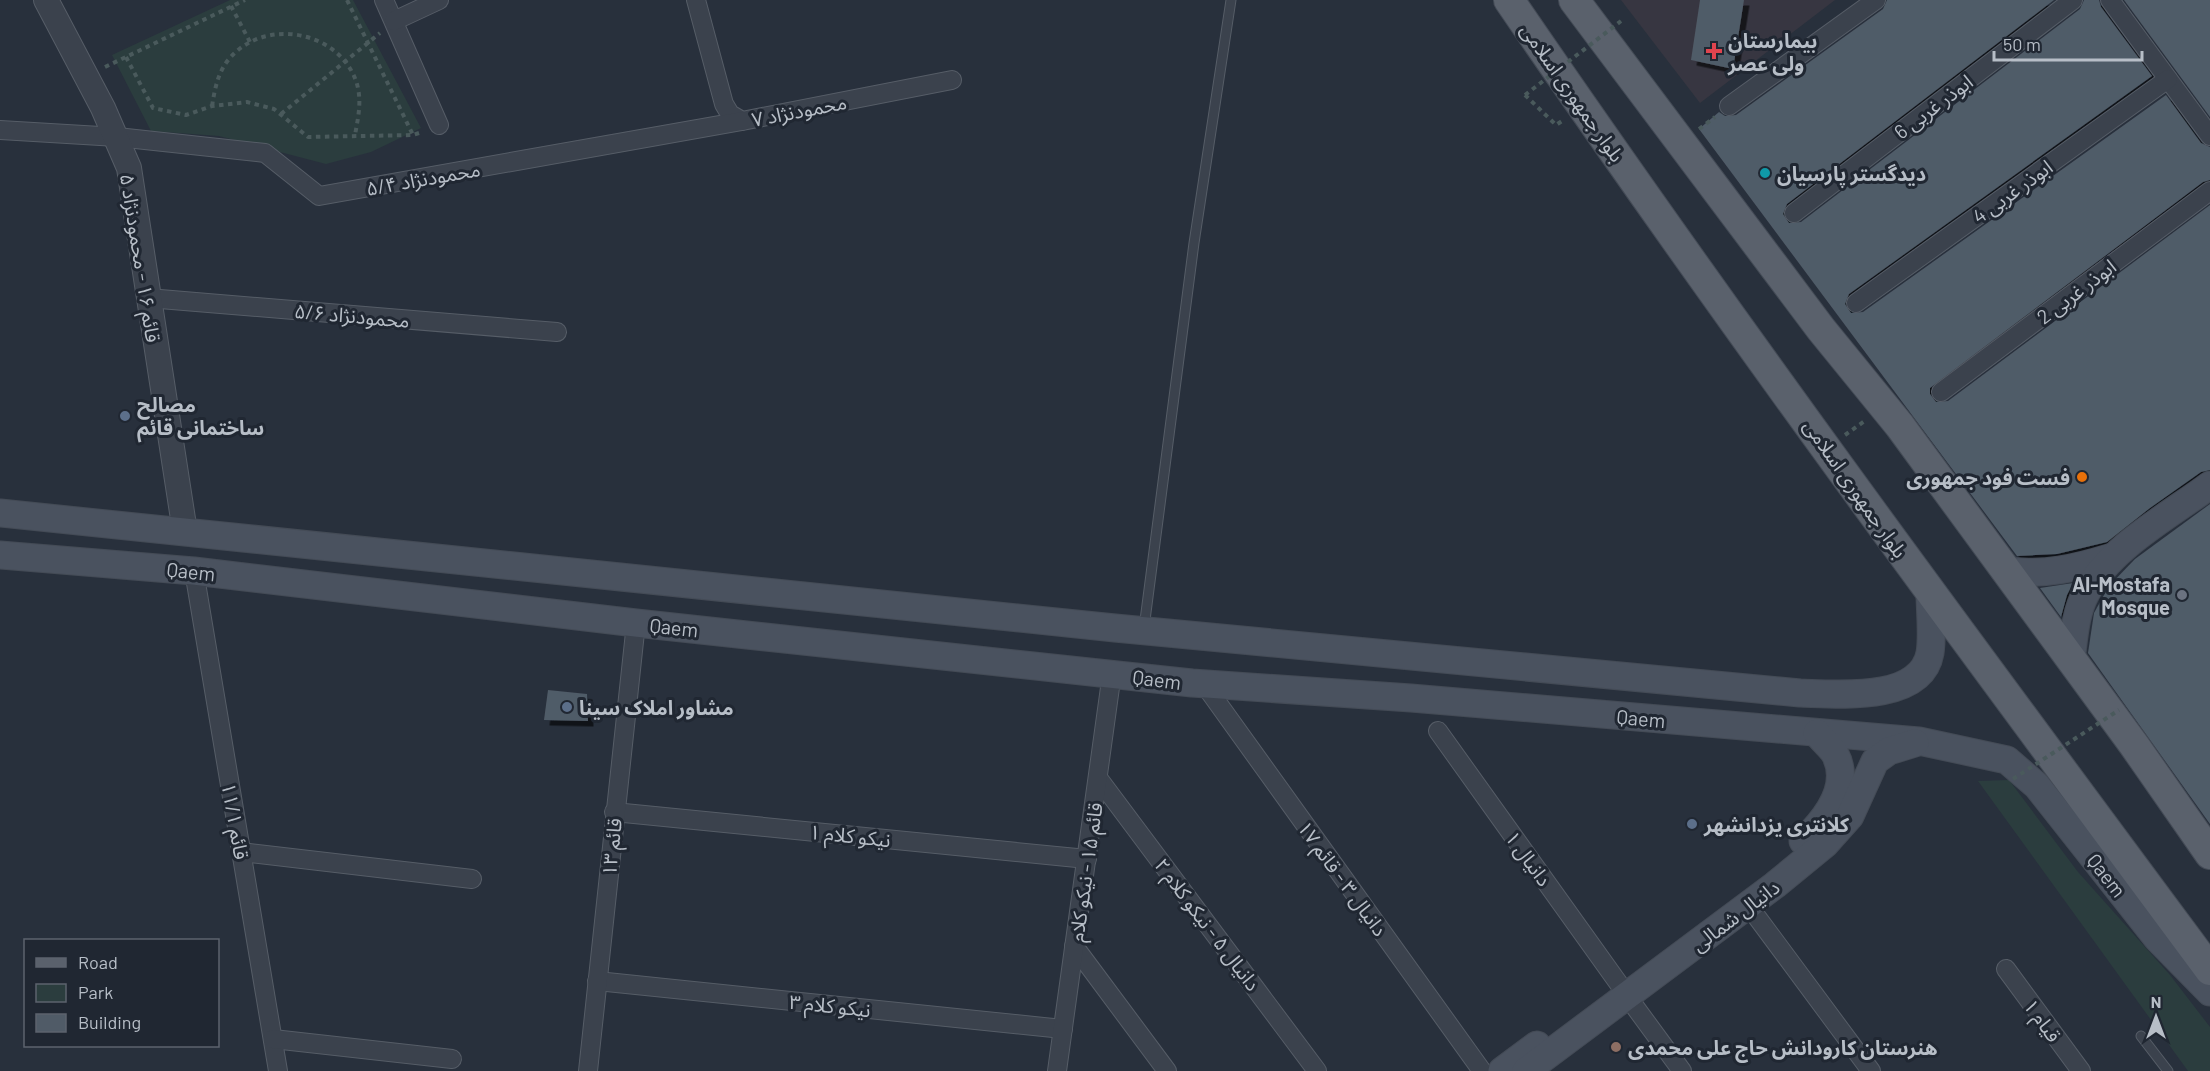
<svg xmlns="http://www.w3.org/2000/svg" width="2210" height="1071" viewBox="0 0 2210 1071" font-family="Barlow,'Noto Sans Arabic',sans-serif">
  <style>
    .medical { fill: #373641 }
    .green { fill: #2b3d3e }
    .building { fill: #505b67; filter: url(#shadow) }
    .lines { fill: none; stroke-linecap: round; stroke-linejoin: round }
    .service-casing { stroke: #565d67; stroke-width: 11 }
    .minor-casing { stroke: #565d67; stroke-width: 20 }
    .tertiary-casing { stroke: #565d67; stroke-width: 26 }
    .secondary-casing { stroke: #444b56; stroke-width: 29 }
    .primary-casing { stroke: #444b56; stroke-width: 32 }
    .path { stroke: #4a5a5c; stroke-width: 4; stroke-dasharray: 4.5 4.5; stroke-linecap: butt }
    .service { stroke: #3b424d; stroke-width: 9 }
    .minor { stroke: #3b424d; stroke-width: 18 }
    .tertiary { stroke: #3b424d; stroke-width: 24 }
    .secondary { stroke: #4a525f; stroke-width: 27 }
    .primary { stroke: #5a616c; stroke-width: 30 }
    .path-bridge { stroke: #4a5a5c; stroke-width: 4; stroke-dasharray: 4.5 4.5; stroke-linecap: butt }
    .health-dot { fill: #e0444e; stroke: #202732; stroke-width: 2 }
    .culture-dot { fill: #0f9aa8; stroke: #202732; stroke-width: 2 }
    .service-dot { fill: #5c6f8a; stroke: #202732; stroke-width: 2 }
    .food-dot { fill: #e8710a; stroke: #202732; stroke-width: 2 }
    .worship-dot { fill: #6b7280; stroke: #202732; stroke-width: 2 }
    .education-dot { fill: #8d6e63; stroke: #202732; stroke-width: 2 }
    .labels { text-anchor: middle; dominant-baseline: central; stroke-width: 6; stroke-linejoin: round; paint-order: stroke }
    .poi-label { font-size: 20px; font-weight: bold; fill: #b7bec7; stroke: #202732; text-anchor: start }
    .street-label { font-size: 20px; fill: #b7bec7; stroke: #202732 }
  </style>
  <defs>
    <filter id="shadow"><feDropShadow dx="5.5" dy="5.5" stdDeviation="0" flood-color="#0009"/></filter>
  </defs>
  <rect width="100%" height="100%" fill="#28303c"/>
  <!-- medical -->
  <path class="medical" d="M1621,0h214l-135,103z"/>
  <!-- green -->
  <g class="green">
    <path d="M230,0h123l68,128 -50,24 -45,12 -107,-28 -68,-5 -39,-76z"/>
    <path d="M2009,780l69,92 92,103 40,52v44h-22l-210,-290z"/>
  </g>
  <!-- building -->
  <g class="building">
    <path d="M1700,0h44l-11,69 -42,-9z"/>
    <path d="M1887,0h167l-267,204 -4,10 6,9 12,-1 279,-213 4,-9h15l2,7 51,69 -303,218 -4,10 6,9 12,-1 303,-217 35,48 9,4v33l-7,2 -273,206v6l6,8 12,-1 262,-196v265l-9,2 -51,36 -43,34 -50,12 -40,2 -318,-427 20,-17 6,4 11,-1 147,-106z"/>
    <path d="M2124,0h86v117z"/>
    <path d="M2210,504v320l-122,-171 6,-40 15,-27 26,-27z"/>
    <path d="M2073,583l-6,12 -6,22 -21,-29z"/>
    <path d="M548,690l39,4 1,27 -44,-1z"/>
  </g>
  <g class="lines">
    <!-- service casing -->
    <g class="service-casing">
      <g id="service">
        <path d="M1144,628l50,-385 37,-243"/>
        <path d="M2141,1036l27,35"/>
      </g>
    </g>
    <!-- minor casing -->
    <g class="minor-casing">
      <g id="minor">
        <path d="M384,0l55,125"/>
        <path d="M696,0l28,104 6,10 12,7 210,-41"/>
        <path d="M2110,0l100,136"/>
        <path d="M394,21l45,-21"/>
        <path d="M1729,106l147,-106"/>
        <path d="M0,130l117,7 148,16 54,43 423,-75"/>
        <path d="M1794,213l279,-213"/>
        <path d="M148,298l409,34"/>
        <path d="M1856,303l312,-224"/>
        <path d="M1941,392l269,-201"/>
        <path d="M194,571l84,500"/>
        <path d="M1204,684l278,387"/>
        <path d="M1438,731l181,253"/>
        <path d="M1098,778l219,293"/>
        <path d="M614,812l473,47"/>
        <path d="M241,852l231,27"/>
        <path d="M1748,905l123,166"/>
        <path d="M1074,946l93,125"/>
        <path d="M2006,969l75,102"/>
        <path d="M597,981l466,48"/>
        <path d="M1627,996l55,75"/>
        <path d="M273,1039l179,20"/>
        <path d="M588,1071l48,-448"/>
        <path d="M1057,1071l55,-398"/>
      </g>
    </g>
    <!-- tertiary casing -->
    <g class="tertiary-casing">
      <path id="tertiary" d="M46,0l57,108 26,60 56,364"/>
    </g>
    <!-- secondary casing -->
    <g class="secondary-casing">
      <g id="secondary">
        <path d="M0,513l1115,115 685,65c36,1 121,10 130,-40 3,-19 0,-41 0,-60"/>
        <path d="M0,555l194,16 442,52 556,60 219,15 508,43 88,19 30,26 120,152 53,54"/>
        <path d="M2005,571c41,4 68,-2 107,-14"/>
        <path d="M2071,660c3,-22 4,-47 15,-67 23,-45 84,-78 124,-108"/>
        <path d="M1803,841c22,-21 49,-55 32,-87 -4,-7 -13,-14 -18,-21"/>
        <path d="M1502,1071l35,-26"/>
        <path d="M1526,1071l249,-186 50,-41 25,-28 25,-55 14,-10 26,-8"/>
      </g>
    </g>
    <!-- primary casing -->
    <g class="primary-casing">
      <g id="primary">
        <path d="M1509,0c225,329 463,649 701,970"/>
        <path d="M1574,0l247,329 79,97 234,319 76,109"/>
      </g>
    </g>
    <!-- path -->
    <g class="path">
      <path d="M347,0l66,135"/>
      <path d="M231,6l19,36"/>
      <path d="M126,57l27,51 33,7 26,-9 35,-4 27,7 34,28 105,-2 9,-3"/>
      <path d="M105,67l140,-67"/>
      <path d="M1525,95l31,30 9,-6"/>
      <path d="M212,106c3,-18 6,-34 17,-47 36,-43 112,-28 128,25 5,18 1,34 -2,51"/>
      <path d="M281,114l99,-81"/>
      <path d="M1699,129l16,-12"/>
      <path d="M1845,435l21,-15"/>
    </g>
    <!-- service -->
    <use href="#service" class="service"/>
    <!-- minor -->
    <use href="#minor" class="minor"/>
    <!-- tertiary -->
    <use href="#tertiary" class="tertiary"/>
    <!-- secondary -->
    <use href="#secondary" class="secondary"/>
    <!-- primary -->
    <use href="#primary" class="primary"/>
    <!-- path-bridge -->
    <g class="path-bridge">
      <path d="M1525,95l96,-74"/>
      <path d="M2013,779l106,-69"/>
    </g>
  </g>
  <!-- markers -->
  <path class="health-dot" d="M1711 42h6v6h6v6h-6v6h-6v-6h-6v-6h6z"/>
  <circle class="culture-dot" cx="1765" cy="173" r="6"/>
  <g class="service-dot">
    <circle cx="125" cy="416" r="6"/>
    <circle cx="567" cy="707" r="6"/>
    <circle cx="1692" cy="824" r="6"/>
  </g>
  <circle class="food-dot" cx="2082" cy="477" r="6"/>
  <circle class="worship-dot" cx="2182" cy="595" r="6"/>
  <circle class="education-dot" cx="1616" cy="1047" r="6"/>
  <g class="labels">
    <!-- poi labels -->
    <g class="poi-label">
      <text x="1728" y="40">بیمارستان<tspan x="1728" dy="23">ولی عصر</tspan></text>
      <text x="1777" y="173">دیدگستر پارسیان</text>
      <text x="137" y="404">مصالح<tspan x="137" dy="23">ساختمانی قائم</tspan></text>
      <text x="2070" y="477" text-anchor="end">فست فود جمهوری</text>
      <text x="2170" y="584" text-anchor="end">Al-Mostafa<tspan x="2170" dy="23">Mosque</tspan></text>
      <text x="579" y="707">مشاور املاک سینا</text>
      <text x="1704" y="824">کلانتری یزدانشهر</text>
      <text x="1628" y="1047">هنرستان کارودانش حاج علی محمدی</text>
    </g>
    <!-- street labels -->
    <g class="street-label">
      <text transform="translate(1573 92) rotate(55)">بلوار جمهوری اسلامی</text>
      <text transform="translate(1933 106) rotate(-37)">ابوذر غربی 6</text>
      <text transform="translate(799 110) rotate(-11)">محمودنژاد ۷</text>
      <text transform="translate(423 178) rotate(-10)">محمودنژاد ۵/۴</text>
      <text transform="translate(2012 191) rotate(-36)">ابوذر غربی 4</text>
      <text transform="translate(141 258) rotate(81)">قائم ۱۶ - محمودنژاد ۵</text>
      <text transform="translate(2076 291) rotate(-37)">ابوذر غربی 2</text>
      <text transform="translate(352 315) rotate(5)">محمودنژاد ۵/۶</text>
      <text transform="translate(1856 488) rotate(55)">بلوار جمهوری اسلامی</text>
      <text transform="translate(191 571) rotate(6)">Qaem</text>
      <text transform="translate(674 627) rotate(6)">Qaem</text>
      <text transform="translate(1157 679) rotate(7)">Qaem</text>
      <text transform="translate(1641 718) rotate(5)">Qaem</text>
      <text transform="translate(236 821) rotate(80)">قائم ۱۱/۱</text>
      <text transform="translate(850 835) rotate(6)">نیکو کلام ۱</text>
      <text transform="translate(611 847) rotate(-84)">قائم ۱۳</text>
      <text transform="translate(1529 858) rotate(54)">دانیال ۱</text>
      <text transform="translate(1085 872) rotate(-82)">قائم ۱۵ - نیکو کلام</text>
      <text transform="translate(2107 875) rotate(52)">Qaem</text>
      <text transform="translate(1343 878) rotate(54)">دانیال ۳ - قائم ۱۷</text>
      <text transform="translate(1735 915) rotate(-37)">دانیال شمالی</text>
      <text transform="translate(1208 924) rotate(53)">دانیال ۵ - نیکو کلام ۲</text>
      <text transform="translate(830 1005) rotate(6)">نیکو کلام ۳</text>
      <text transform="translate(2043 1020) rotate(54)">قیام ۱</text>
    </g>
  </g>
  <!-- legend -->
  <rect x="24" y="939" width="195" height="108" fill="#202732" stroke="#5c636e" stroke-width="1.5"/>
  <rect x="36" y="958" width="30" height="9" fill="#5a616c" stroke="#5c636e" stroke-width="1.5"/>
  <text x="78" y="969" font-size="18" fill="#b7bec7">Road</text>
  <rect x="36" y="984" width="30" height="18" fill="#2b3d3e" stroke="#5c636e" stroke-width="1.5"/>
  <text x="78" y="999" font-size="18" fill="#b7bec7">Park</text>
  <rect x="36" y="1014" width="30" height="18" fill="#505b67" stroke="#5c636e" stroke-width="1.5"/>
  <text x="78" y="1029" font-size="18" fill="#b7bec7">Building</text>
  <!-- north arrow -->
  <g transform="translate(2156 1017)" stroke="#202732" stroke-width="4.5" paint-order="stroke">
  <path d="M0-4.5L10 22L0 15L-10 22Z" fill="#b7bec7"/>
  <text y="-9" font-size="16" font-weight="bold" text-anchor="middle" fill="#b7bec7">N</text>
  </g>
  <!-- scale -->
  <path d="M1994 51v9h148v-9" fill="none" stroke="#b7bec7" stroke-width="3"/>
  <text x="2003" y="51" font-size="18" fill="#b7bec7" stroke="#202732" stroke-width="4.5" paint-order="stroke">50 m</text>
</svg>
